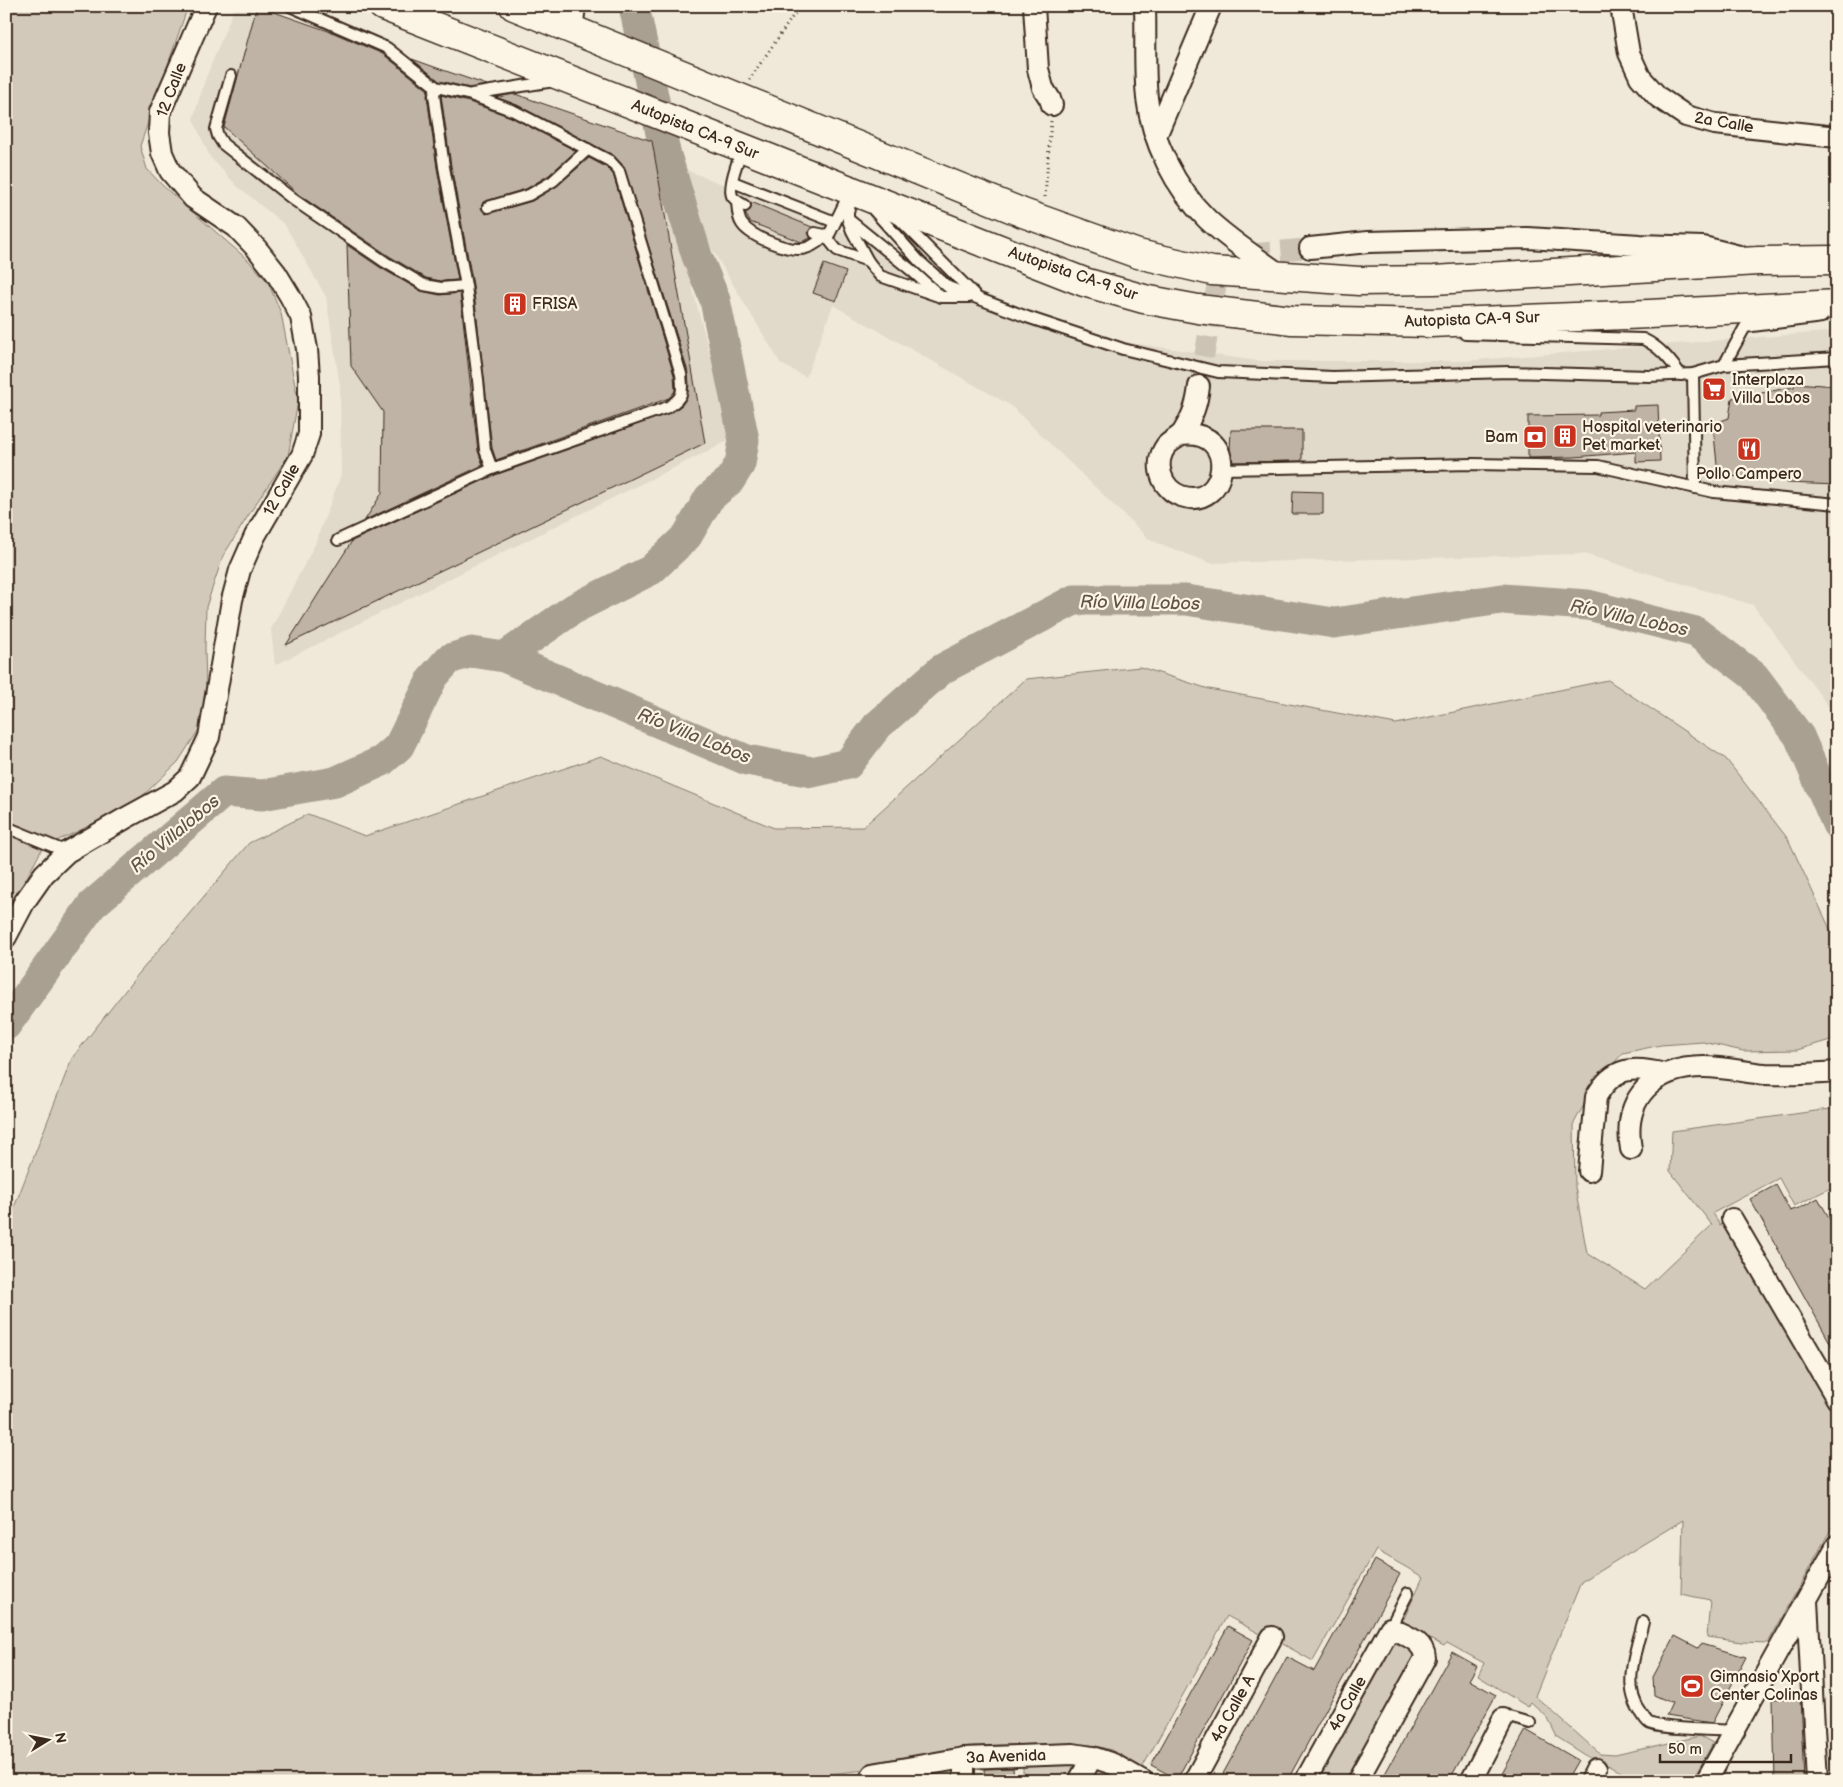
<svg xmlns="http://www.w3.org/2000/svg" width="1843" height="1787" font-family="'Balsamiq Sans',sans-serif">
	<rect width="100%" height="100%" fill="#f0e9d9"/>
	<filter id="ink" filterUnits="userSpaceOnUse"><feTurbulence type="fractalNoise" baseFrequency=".02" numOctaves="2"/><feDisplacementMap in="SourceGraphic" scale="10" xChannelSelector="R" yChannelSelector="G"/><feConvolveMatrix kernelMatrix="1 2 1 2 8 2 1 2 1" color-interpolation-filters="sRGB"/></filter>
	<g filter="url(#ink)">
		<!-- built -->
		<path fill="#e1d9c9" d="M235 6H242L658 159 812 219 1089 337 1258 361H1463L1837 331V718L1753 605 1584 554 1210 563 1150 540 1010 405 833 305 806 377 781 364 659 161 732 439 275 665 271 629 315 544 341 475 340 386 326 297 285 225 237 186 210 157 193 119 205 80Z"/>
		<!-- green -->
		<g fill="#d2c9ba" stroke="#867a6c">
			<path d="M6 6H188L140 146 147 169 163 186 248 260 268 282 281 313 298 401 288 456 255 505 223 556 206 607 205 649 206 690 200 728 178 762 130 808 43 847 6 917Z"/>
			<path d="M1140 667 1209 689 1396 724 1608 680 1726 759 1788 839 1837 944V1038L1797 1050 1743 1051 1703 1042 1661 1045 1623 1053 1596 1083 1574 1123 1575 1187 1587 1253 1645 1289 1712 1225 1670 1171 1672 1131 1837 1108V1185L1794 1206 1779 1178 1713 1213 1720 1225 1736 1217 1837 1395V1518L1768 1643 1742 1642 1707 1637 1710 1600 1681 1594 1683 1520 1581 1582 1535 1696 1600 1754 1615 1755 1700 1736 1713 1743 1692 1781H1637L1608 1765 1606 1768 1557 1737 1547 1717 1531 1702 1528 1707 1478 1676 1484 1663 1447 1643 1444 1646 1401 1625 1423 1577 1376 1550 1313 1661 1281 1643 1284 1636 1269 1627 1264 1636 1227 1616 1142 1768 1111 1750 1091 1745 1037 1744 970 1746 903 1758 865 1770 821 1775V1781H6V1223L10 1218 72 1058 135 978 249 843 308 814 365 836 601 756 774 828 863 827 1026 679Z"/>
			<path d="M1390 1628 1425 1658 1357 1781H1305Z"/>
			<path d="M1076 1763 1078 1766 1071 1781H1023V1766Z"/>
		</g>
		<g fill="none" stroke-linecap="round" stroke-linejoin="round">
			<!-- river -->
			<g stroke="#aaa091" stroke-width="31">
				<path d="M504 657 575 608 651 570 687 536 709 498 730 480 740 464 744 440 715 300 697 256 665 152 634 6"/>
				<path d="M6 1025 92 905 224 792 262 795 335 782 382 761 399 746 433 677 449 659 472 652 504 657 747 760 812 772 848 764 877 726 942 669 1074 600H1186L1334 623 1502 599 1588 605 1696 632 1754 676 1799 736 1837 824"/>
			</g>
		</g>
		<!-- building -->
		<g fill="#beb3a4" stroke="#3b2a1e">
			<path d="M257 6 334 33 383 54 428 90 427 96 437 168 458 280 441 281 426 278 389 256 299 195 224 127Z"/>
			<path d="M412 59 440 69 487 85 470 88 439 81Z"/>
			<path d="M515 94 652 141 705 443 286 645 352 541 495 475 670 413 682 405 687 396 689 385 688 372 624 167 613 155 517 105 496 97Z"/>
			<path d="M441 95 469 102 511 117 576 151 549 175 526 189 483 202 481 208 486 214 532 201 557 186 589 158 606 167 613 174 674 375 675 391 669 398 496 460 492 448 473 285 451 166Z"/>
			<path d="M751 202 812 227 808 232 811 238 801 242 750 222 745 213 751 209Z"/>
			<path d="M347 245 381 268 421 291 440 295 460 293 478 451 483 465 365 520 382 493 383 412 351 366Z"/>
			<path d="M824 264 846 272 836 301 813 293Z"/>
			<path d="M1795 383 1837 386V485L1787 483V481L1718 475 1713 424 1729 418 1732 398 1794 387Z"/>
			<path d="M1658 405 1660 461 1636 462V452L1574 457 1528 458V416L1598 415V412L1634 410V406Z"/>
			<path d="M1231 430H1302V461L1232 462 1230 450Z"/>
			<path d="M1293 491 1323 492V514H1292Z"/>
			<path d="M1776 1185 1790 1211 1802 1207 1818 1198 1837 1232V1355L1750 1199Z"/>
			<path d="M1375 1560 1400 1574 1287 1781H1219L1287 1657 1314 1671Z"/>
			<path d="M1228 1626 1253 1640 1177 1779 1151 1765Z"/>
			<path d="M1675 1636 1698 1648 1701 1644 1746 1657 1712 1723 1666 1716 1672 1703 1654 1695 1653 1677Z"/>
			<path d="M1452 1652 1477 1666 1469 1680 1496 1695 1449 1781H1381Z"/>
			<path d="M1800 1698 1804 1781H1775L1773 1699Z"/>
			<path d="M1526 1730 1578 1760 1566 1781H1498Z"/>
			<path d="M1013 1768 1014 1781H985L984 1769Z"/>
		</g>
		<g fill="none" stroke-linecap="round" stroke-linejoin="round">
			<!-- street-tunnel -->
			<path stroke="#ccc3b4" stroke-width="20" stroke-dasharray="20 10" stroke-linecap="butt" d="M1199 386 1217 283 1230 267 1257 253 1310 248"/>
			<!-- lane casing -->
			<g stroke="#3b2a1e" stroke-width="14">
				<g id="lane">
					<path d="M290 6 387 48 436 87 471 95 514 111 610 161 619 171 681 374C683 392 684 397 668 407L492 469 485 450 478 380 466 286 444 167 434 95 436 87"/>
					<path d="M231 76 216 129 218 136 223 144 294 200 385 262 424 285 441 288 466 286"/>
					<path d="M472 94 554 81"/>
					<path d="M742 150C738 160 728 186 732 196 735 201 741 203 745 206"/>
					<path d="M733 182 835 222"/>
					<path d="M853 193 848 212V220L852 231 868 261 880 276 941 297H969"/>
					<path d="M737 201C738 209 737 217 742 224 751 237 790 253 806 248 814 246 819 241 825 235L837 250 868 261"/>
					<path d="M870 206 919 261 948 287 1027 317 1123 349 1218 372 1333 377 1509 372 1649 376 1693 374 1724 365 1745 327 1822 317"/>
					<path d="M488 207 529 195 553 181 588 149"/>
					<path d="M898 218 975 295"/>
					<path d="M849 220 911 270 938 294"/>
					<path d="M815 233 825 235 830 233 847 198"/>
					<path d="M1465 334 1643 339C1660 347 1670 360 1681 375"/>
					<path d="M1724 365 1837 358"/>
					<path d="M1693 374 1695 488"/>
					<path d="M1222 469 1473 464 1598 466 1714 492 1837 504"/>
					<path d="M338 540 492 469"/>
					<path d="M6 827 67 852"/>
					<path d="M1643 1622C1636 1652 1621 1687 1642 1714 1644 1717 1646 1721 1649 1723 1660 1729 1718 1730 1734 1731"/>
					<path d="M1390 1628 1408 1593"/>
					<path d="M1503 1719 1509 1717 1530 1723"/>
				</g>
			</g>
			<!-- street casing -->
			<g stroke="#3b2a1e" stroke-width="24">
				<g id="street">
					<path d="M1034 6 1038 69 1043 88 1050 99 1052 105"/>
					<path d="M1145 6C1146 36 1144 68 1147 98 1152 141 1175 188 1207 219 1229 240 1257 258 1282 276"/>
					<path d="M1621 6 1629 53 1640 77 1658 97 1686 116 1715 124 1837 137"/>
					<path d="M572 30 575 6"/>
					<path d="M1156 136 1211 6"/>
					<path d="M1310 248 1368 242 1528 238 1640 245 1703 247 1739 256"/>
					<path d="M1181 435C1241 427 1228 512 1181 496 1161 489 1153 463 1166 446 1171 440 1179 438 1183 432 1193 415 1197 405 1199 386"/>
					<path d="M6 937 25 901 44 874 67 852 124 819 175 791 190 777 209 737 232 600 240 570 255 536 302 455 309 434V376L307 349 301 317 290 296 276 273 257 249 236 227 193 198 170 171 162 153 159 133 160 112 206 6"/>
					<path d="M1631 1149C1622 1098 1654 1067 1704 1067 1724 1067 1744 1072 1765 1074 1789 1075 1812 1074 1837 1072"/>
					<path d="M1589 1171 1596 1097C1613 1066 1634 1066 1665 1074"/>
					<path d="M1732 1219 1837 1399"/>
					<path d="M1807 1601 1817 1781"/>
					<path d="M964 1758V1781"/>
					<path d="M869 1781 873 1774 878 1773 964 1758 1073 1754 1092 1757 1113 1764 1143 1781"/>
					<path d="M1079 1781 1092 1757"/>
					<path d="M1194 1781 1272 1637"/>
					<path d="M1305 1781 1390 1628C1404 1635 1424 1640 1425 1658L1357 1781"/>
					<path d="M1471 1781 1503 1719"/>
					<path d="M1590 1781 1596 1769"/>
					<path d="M1706 1781 1837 1545"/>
				</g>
			</g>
			<!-- highway casing -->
			<g stroke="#3b2a1e" stroke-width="31">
				<g id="highway">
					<path d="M383 6 997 248 1084 282 1144 299 1198 309 1292 320 1430 323 1649 314 1837 304"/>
					<path d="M514 6 1023 213 1138 254 1212 271 1359 281 1434 280 1758 261 1837 260"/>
				</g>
			</g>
			<!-- path -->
			<g stroke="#3b2a1e" stroke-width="3" stroke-dasharray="1 4" stroke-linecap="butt">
				<path d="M749 80 800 6"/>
				<path d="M1045 197 1051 121"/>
			</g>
			<!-- lane -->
			<use href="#lane" stroke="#fcf5e5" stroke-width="10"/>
			<!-- street -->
			<use href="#street" stroke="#fcf5e5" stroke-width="20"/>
			<!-- highway -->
			<use href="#highway" stroke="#fcf5e5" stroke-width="28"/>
		</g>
	</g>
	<!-- icons -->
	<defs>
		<g id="building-square" transform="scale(1.25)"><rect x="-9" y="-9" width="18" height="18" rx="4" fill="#c8321e" stroke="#fcf5e5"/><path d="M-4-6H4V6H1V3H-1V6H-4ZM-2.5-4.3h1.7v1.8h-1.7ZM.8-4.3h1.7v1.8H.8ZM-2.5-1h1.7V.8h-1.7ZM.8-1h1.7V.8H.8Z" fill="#fff"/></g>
		<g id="supermarket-square" transform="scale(1.25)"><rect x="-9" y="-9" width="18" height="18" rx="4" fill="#c8321e" stroke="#fcf5e5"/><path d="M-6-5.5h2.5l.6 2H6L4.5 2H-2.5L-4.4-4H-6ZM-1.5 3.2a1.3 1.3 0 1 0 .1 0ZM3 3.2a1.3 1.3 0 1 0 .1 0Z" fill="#fff"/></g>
		<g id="bank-square" transform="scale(1.25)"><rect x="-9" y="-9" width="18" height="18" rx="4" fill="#c8321e" stroke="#fcf5e5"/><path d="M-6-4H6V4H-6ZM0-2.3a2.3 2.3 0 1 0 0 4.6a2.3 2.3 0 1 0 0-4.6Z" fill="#fff"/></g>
		<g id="restaurant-square" transform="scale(1.25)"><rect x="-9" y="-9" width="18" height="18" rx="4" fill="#c8321e" stroke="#fcf5e5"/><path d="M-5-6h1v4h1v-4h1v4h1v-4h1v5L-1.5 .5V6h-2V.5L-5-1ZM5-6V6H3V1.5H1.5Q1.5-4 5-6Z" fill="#fff"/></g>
		<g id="stadium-square" transform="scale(1.25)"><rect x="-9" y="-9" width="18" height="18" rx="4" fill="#c8321e" stroke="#fcf5e5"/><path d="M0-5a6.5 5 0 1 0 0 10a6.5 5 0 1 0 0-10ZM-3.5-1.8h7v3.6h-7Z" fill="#fff"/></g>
	</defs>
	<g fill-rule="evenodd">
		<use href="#building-square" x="515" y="304"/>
		<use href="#supermarket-square" x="1714" y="389"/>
		<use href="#building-square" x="1565" y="436"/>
		<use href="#bank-square" x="1535" y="437"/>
		<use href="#restaurant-square" x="1749" y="449"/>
		<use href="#stadium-square" x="1692" y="1686"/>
	</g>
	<g text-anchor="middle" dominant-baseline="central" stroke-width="4.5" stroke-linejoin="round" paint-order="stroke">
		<!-- street labels -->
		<g font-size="16" fill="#3b2a1e" stroke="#fcf5e5">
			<text transform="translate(172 90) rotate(-69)">12 Calle</text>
			<text transform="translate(1724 123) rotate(10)">2a Calle</text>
			<text transform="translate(695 130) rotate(22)">Autopista CA-9 Sur</text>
			<text transform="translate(1073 274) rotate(19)">Autopista CA-9 Sur</text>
			<text transform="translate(1472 320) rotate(-2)">Autopista CA-9 Sur</text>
			<text transform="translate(282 490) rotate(-60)">12 Calle</text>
			<text transform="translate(1348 1704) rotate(-61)">4a Calle</text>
			<text transform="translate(1233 1709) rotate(-61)">4a Calle A</text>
			<text transform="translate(1006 1757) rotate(-2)">3a Avenida</text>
		</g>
		<!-- poi labels -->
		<g font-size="16" fill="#3b2a1e" stroke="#fcf5e5" text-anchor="start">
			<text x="532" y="304">FRISA</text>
			<text x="1732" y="380">Interplaza<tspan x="1732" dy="18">Villa Lobos</tspan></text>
			<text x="1582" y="427">Hospital veterinario<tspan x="1582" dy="18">Pet market</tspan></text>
			<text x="1518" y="437" text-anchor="end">Bam</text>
			<text x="1749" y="474" text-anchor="middle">Pollo Campero</text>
			<text x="1710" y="1677">Gimnasio Xport<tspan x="1710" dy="18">Center Colinas</tspan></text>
		</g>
		<!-- water labels -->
		<g font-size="18" font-style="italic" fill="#625346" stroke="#fcf5e5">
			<text transform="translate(1140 603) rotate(1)">Río Villa Lobos</text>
			<text transform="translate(1629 618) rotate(12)">Río Villa Lobos</text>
			<text transform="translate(694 736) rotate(22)">Río Villa Lobos</text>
			<text transform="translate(175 834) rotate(-40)">Río Villalobos</text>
		</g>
	</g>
	<!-- margin -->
	<rect width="1843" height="1787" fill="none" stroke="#fcf5e5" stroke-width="25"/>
	<rect x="12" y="12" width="1818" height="1762" fill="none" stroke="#3b2a1e" stroke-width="2" filter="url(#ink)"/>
	<!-- north arrow -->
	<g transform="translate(48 1740) rotate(80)" stroke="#fcf5e5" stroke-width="4" paint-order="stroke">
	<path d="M0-4L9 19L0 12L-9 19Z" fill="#3b2a1e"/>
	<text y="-8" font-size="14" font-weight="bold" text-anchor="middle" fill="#3b2a1e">N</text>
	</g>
	<!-- scale -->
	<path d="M1660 1754v8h131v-8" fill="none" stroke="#3b2a1e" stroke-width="2.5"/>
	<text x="1668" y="1754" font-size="15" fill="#3b2a1e" stroke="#fcf5e5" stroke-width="4" paint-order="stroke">50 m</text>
</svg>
